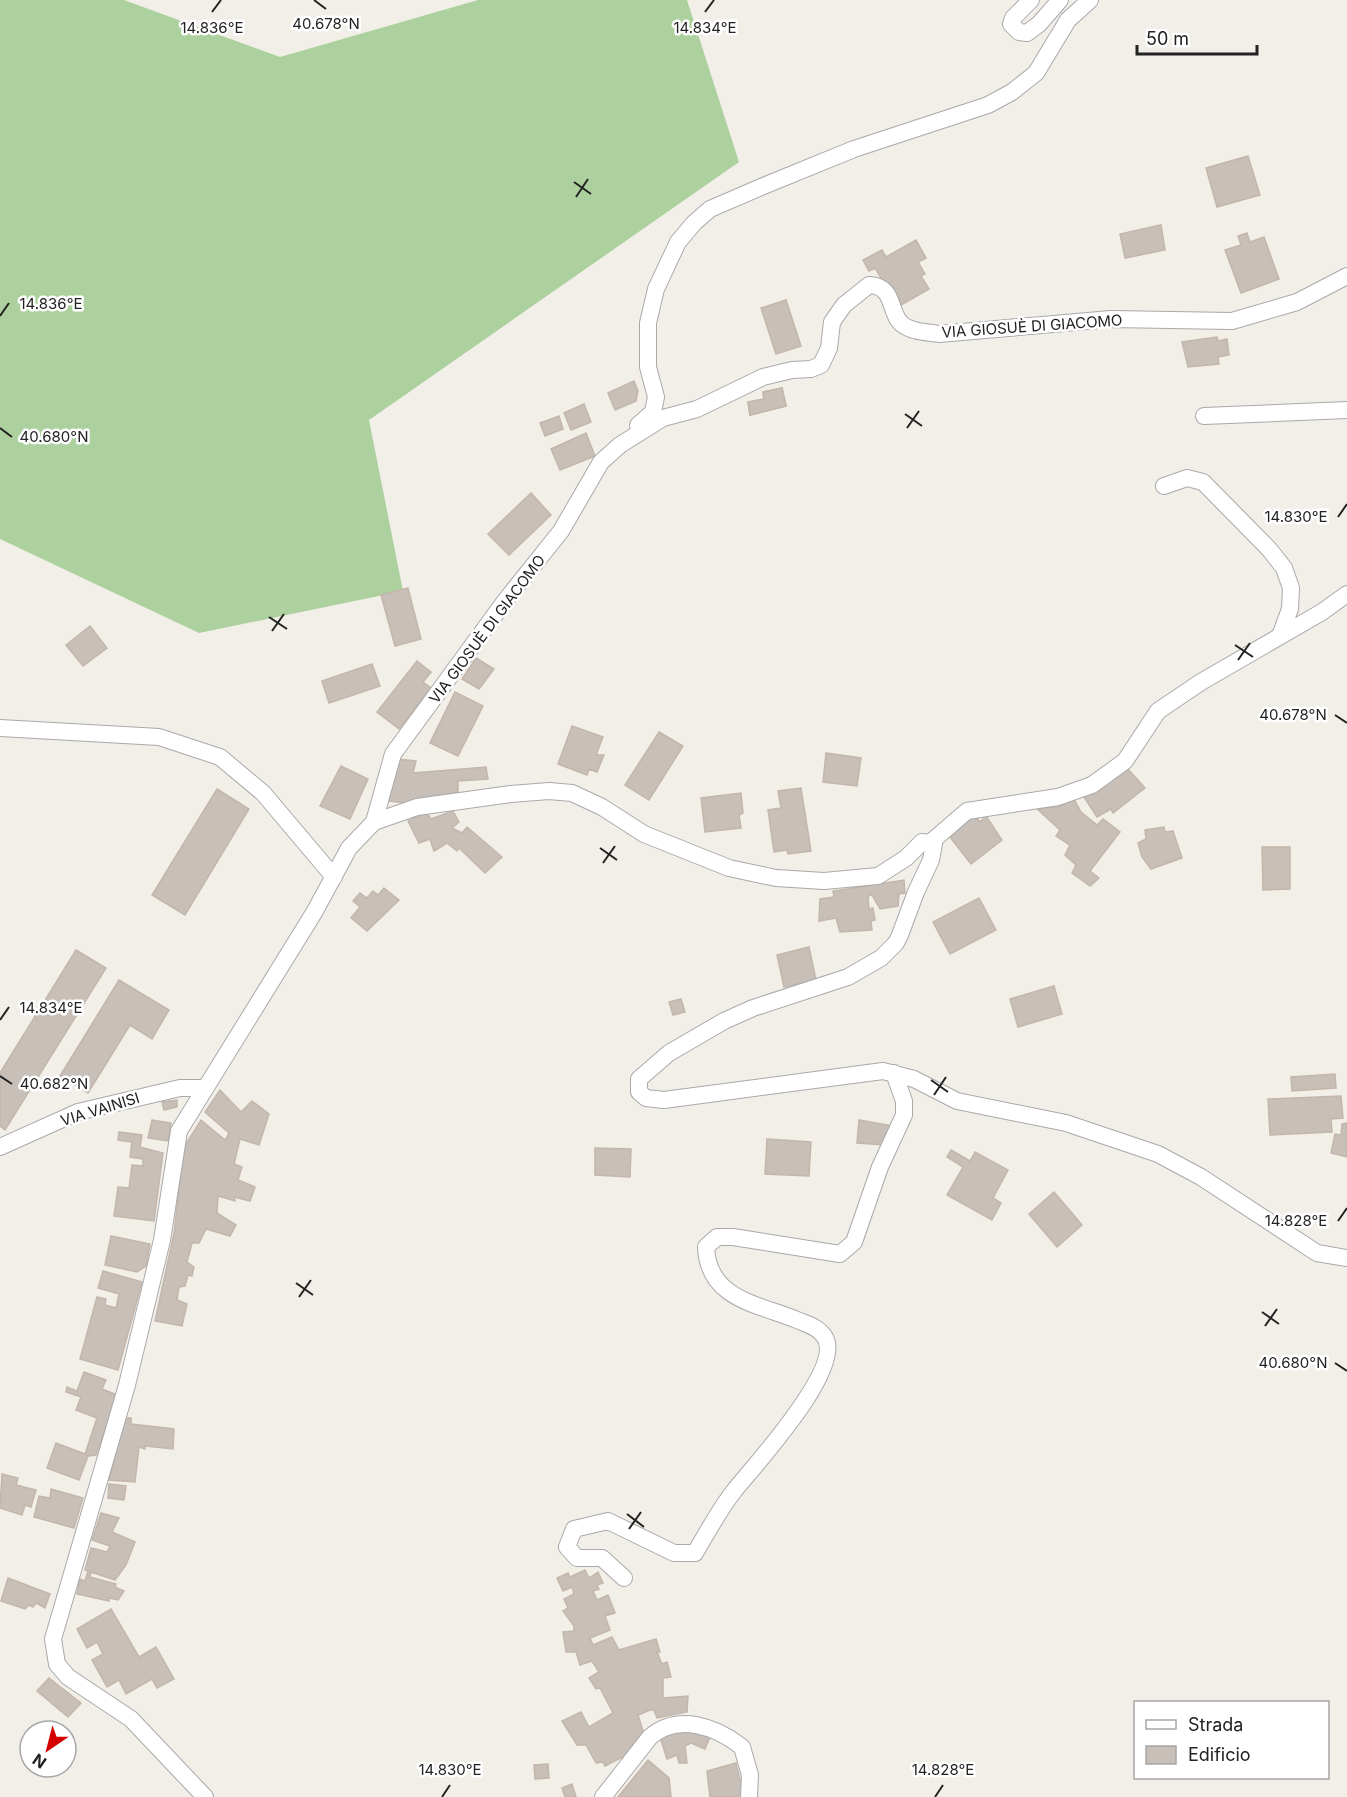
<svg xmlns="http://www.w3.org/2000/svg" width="1347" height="1797" font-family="Inter,sans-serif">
	<rect width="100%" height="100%" fill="#f2efe9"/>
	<!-- forest -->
	<path fill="#add19e" d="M0 0H124L280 57 478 0H687L739 162 369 420 403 591 199 633 0 539Z"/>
	<!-- building -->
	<g fill="#c7bfb8" stroke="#c4b6ab" stroke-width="1.5">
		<path d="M1248 156 1260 195 1217 207 1206 168Z"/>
		<path d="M1161 225 1165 250 1125 258 1120 234Z"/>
		<path d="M1247 233 1250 242 1264 237 1279 279 1241 293 1225 250 1241 245 1238 236Z"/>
		<path d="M916 240 926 258 918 262 925 274 921 276 929 289 901 305 893 292 890 294 875 268 869 271 863 260 882 250 886 257Z"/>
		<path d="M786 300 801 346 776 354 761 308Z"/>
		<path d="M1217 337 1218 341 1227 339 1229 355 1218 357 1219 364 1188 367 1182 342Z"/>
		<path d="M634 381 638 391 636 401 615 410 608 393Z"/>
		<path d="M782 388 786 406 750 415 748 402 764 399 763 392Z"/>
		<path d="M782 388 786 406 750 415 748 402 764 399 763 392Z"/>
		<path d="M584 404 591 422 571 430 564 413Z"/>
		<path d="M559 416 563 429 545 436 540 423Z"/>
		<path d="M586 433 595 456 560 470 551 449Z"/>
		<path d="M531 493 551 515 509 555 488 534Z"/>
		<path d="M408 588 421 639 395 646 381 595Z"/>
		<path d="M90 626 107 648 83 666 66 645Z"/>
		<path d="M476 658 494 669 479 689 462 679Z"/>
		<path d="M417 661 431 672 423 682 431 688 399 729 377 712Z"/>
		<path d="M372 664 380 686 329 703 322 681Z"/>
		<path d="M455 692 483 706 458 756 430 743Z"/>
		<path d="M572 726 603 737 596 755H604L597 772 589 769 587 775 558 764Z"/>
		<path d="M659 732 683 746 649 800 625 785Z"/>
		<path d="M826 753 861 758 857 786 823 782Z"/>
		<path d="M397 759 416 761 413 773 486 767 488 779 458 781V793L434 795 432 800 406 803 388 801Z"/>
		<path d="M341 766 368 779 350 819 320 806Z"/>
		<path d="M1127 768 1145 788 1113 813 1111 809 1097 817 1084 797Z"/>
		<path d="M801 788 811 851 788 854 787 850 774 852 768 810 781 808 778 791Z"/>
		<path d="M217 789 249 809 185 915 152 895Z"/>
		<path d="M741 793 743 813 739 815 741 828 705 832 701 798Z"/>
		<path d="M1074 799 1081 812 1097 825 1103 819 1120 832 1090 871 1099 878 1090 886 1072 873 1076 865 1065 855 1070 845 1056 836 1060 830 1036 808 1058 807Z"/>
		<path d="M453 811 459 822 452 828 462 833 467 827 502 857 485 873 459 848 457 851 447 843 434 851 430 839 419 843 408 821 426 812 431 819Z"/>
		<path d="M975 815 980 822 986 816 1002 840 971 864 950 837Z"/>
		<path d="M1164 827 1165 832 1173 831 1182 858 1151 869 1142 857 1138 843 1146 839 1145 830Z"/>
		<path d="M1262 847H1290V889L1263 890Z"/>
		<path d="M904 880 905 893 899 894 898 906 880 909 872 895 868 896 869 909 873 908 875 920 871 921 872 930 840 932 836 918 819 921 820 899 834 897 833 891Z"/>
		<path d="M384 888 399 900 367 931 351 918 360 907 353 901 360 893 367 898 373 891 378 895Z"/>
		<path d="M979 898 996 930 950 954 933 922Z"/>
		<path d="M809 947 816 980 784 987 777 955Z"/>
		<path d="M76 950 106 968 5 1130 0 1126V1073Z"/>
		<path d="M119 980 169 1010 152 1039 130 1025 88 1093 60 1076Z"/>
		<path d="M1054 986 1062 1014 1018 1027 1010 999Z"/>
		<path d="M681 999 685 1012 673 1015 669 1002Z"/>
		<path d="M1335 1074 1336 1088 1292 1091 1291 1077Z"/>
		<path d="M220 1090 241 1112 252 1101 269 1114 259 1145 240 1139 234 1164 242 1167 238 1180 255 1187 250 1201 234 1197 235 1201 218 1196 217 1213 236 1225 230 1236 206 1229 199 1243H192L187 1262 194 1267 192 1276 188 1275 185 1286 179 1287 177 1300 187 1304 182 1326 155 1321 174 1233 184 1147 201 1120 225 1140 229 1133 205 1112Z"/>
		<path d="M1341 1096 1343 1118 1331 1119 1332 1132 1270 1135 1268 1099Z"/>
		<path d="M177 1100V1107L164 1110 162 1102Z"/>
		<path d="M152 1120 171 1123 168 1141 148 1138Z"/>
		<path d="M859 1120 893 1126 885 1145 857 1143Z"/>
		<path d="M1347 1123V1157L1331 1153 1335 1134 1341 1135 1342 1124Z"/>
		<path d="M119 1132 142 1135 140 1147 163 1153 154 1221 114 1216 118 1187 129 1188 132 1165 143 1166V1159L130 1157 132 1142 118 1140Z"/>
		<path d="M767 1139 811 1142 809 1176 765 1174Z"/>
		<path d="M595 1148 631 1149 630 1177 595 1175Z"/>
		<path d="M951 1150 970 1161 975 1152 1008 1170 993 1198 1001 1203 992 1220 947 1195 963 1167 947 1157Z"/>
		<path d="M1054 1192 1082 1225 1057 1247 1029 1214Z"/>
		<path d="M111 1236 150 1244 146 1266 137 1272 105 1265Z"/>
		<path d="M103 1271 142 1282 118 1370 80 1359 97 1297 106 1299 105 1305 116 1308 119 1294 98 1288Z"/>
		<path d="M84 1372 106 1380 102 1389 117 1395 96 1455 88 1456 79 1480 47 1468 56 1443 85 1454 97 1418 76 1410 81 1397 66 1392 67 1387 77 1391Z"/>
		<path d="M124 1418H131V1424L174 1429 173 1449 145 1446V1449L139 1447 135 1482 109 1480Z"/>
		<path d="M2 1474 18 1478 16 1485 36 1490 31 1507 25 1505 22 1515 0 1508Z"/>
		<path d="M109 1484 126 1486 124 1500 108 1498Z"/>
		<path d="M51 1489 83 1498 74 1528 34 1517 39 1496 50 1498Z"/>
		<path d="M101 1513 119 1518 112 1532 135 1542 126 1565 115 1580 91 1572 90 1577 116 1584 115 1587 124 1591 118 1600 109 1598V1601L77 1594 80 1579 85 1581 88 1571 85 1570 91 1548 107 1552 110 1546 92 1540Z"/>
		<path d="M585 1570 589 1578 598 1572 603 1583 597 1585 599 1589 593 1591 597 1600 608 1595 615 1613 605 1616 610 1630 590 1638 593 1645 612 1637 619 1650 656 1639 660 1652H657L662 1664 667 1662 671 1677 663 1678V1698L688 1696 687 1712 657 1718 654 1710H650L638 1715 645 1737 632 1743 635 1751 605 1766 603 1762 596 1763 586 1745H577L562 1721 581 1712 589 1727 613 1713 600 1688 596 1689 589 1678 599 1672 592 1661 580 1665 576 1652H566L563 1632 574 1631V1626L563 1611 568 1608 564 1599 574 1594 572 1587 563 1591 557 1578 568 1573 570 1577Z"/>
		<path d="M8 1578 50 1594 45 1608 36 1603 33 1607 29 1605 25 1609 1 1601Z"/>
		<path d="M111 1609 139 1657 156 1647 174 1679 157 1688 152 1679 126 1694 119 1680 107 1687 92 1660 103 1654 97 1642 87 1648 77 1629Z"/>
		<path d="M49 1678 81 1703 68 1717 37 1691Z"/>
		<path d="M685 1729 710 1737 705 1749 691 1743 685 1746 687 1763H679L677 1755 667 1759 660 1737Z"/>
		<path d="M648 1760 669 1778 671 1797H618Z"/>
		<path d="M736 1763 742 1788 741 1797H710L707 1771Z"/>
		<path d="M548 1764 549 1778 535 1779 534 1765Z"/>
		<path d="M572 1784 576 1797H565L562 1788Z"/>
	</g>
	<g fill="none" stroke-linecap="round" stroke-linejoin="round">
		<!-- minor casing -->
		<g stroke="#a9a9a9" stroke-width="18">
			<g id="minor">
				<path d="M1031 0 1013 18 1011 24 1019 32 1027 33 1039 24 1060 0"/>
				<path d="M1204 416 1347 410"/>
				<path d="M638 425 653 412 656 397 648 367V323L656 289 678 242 694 223 710 209 761 187 854 149 988 105 1012 92 1036 73 1068 20 1090 0"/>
				<path d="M1164 486 1187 478 1203 482 1269 549 1284 568 1291 588 1290 609 1280 636"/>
				<path d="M0 728 159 737 220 757 263 793 334 877"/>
				<path d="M374 822 393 754 505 601 561 531 601 462 620 445 663 418 697 409 763 377 792 370 811 369 821 365 829 348 832 322 844 305 869 285C896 286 888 314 903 325 912 332 928 332 939 334L1111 319 1232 321 1297 302 1347 276"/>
				<path d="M931 842 967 811 1058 797 1092 785 1125 761 1158 711 1201 682 1322 612 1347 594"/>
				<path d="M0 1147 78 1112 180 1088H204"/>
				<path d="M624 1578 602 1558H577L567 1547 574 1529 608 1521 674 1553H695C707 1533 719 1510 734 1491 753 1467 847 1366 824 1336 818 1327 807 1324 797 1320 759 1304 708 1300 706 1247L717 1237H733L840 1254 854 1242 880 1167 904 1115V1101L894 1073"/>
				<path d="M205 1797 131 1719 68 1677 57 1664 53 1639 127 1385 162 1240 179 1131 315 911 349 848 374 822 417 807 511 794 549 791 572 793 602 807 644 834 729 868 776 878 824 881 878 876 906 858 922 842 934 844 931 860 916 892 900 935 896 943 881 958 848 977 753 1008 724 1021 669 1053 639 1079V1092L646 1098 664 1100 883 1071 914 1079 957 1101 1066 1123 1158 1154 1201 1177 1317 1253 1347 1258"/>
				<path d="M603 1797 650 1737C678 1713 715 1726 742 1747L750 1775 749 1797"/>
			</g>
		</g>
		<!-- minor -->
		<use href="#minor" stroke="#fff" stroke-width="16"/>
	</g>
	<!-- ticks -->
	<path fill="none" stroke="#222" stroke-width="2" d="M314 0 326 9M212 12 221 0M705 12 714 0M574 182 591 194M576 197 588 179M0 316 9 303M905 414 922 426M0 428 12 437M907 428 919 411M1338 517 1347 504M269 617 287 629M272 631 284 614M1235 645 1253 657M1238 660 1250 643M1335 715 1347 723M600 848 617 860M603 863 615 846M0 1020 9 1007M0 1076 12 1084M931 1080 948 1092M934 1095 946 1077M1338 1221 1347 1208M296 1283 313 1295M299 1297 311 1280M1262 1312 1279 1324M1265 1326 1277 1309M1335 1363 1347 1371M627 1514 644 1527M629 1529 641 1512M442 1797 450 1785M935 1797 943 1785"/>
	<g text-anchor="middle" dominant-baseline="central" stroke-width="5" stroke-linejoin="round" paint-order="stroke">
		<!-- street labels -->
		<g font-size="15" fill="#222" stroke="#fff">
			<text transform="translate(1032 326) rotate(-4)">VIA GIOSUÈ DI GIACOMO</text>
			<text transform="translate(487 629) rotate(-53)">VIA GIOSUÈ DI GIACOMO</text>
			<text transform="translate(100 1109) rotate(-17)">VIA VAINISI</text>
		</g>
	</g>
	<g font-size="15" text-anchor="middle" fill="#222" stroke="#fff" stroke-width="5" stroke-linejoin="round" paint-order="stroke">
		<text x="326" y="29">40.678°N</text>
		<text x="212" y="33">14.836°E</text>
		<text x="705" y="33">14.834°E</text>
		<text x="51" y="309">14.836°E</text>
		<text x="54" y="442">40.680°N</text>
		<text x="1296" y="522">14.830°E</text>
		<text x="1293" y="720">40.678°N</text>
		<text x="51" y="1013">14.834°E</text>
		<text x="54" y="1089">40.682°N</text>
		<text x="1296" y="1226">14.828°E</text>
		<text x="1293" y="1368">40.680°N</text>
		<text x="450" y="1775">14.830°E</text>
		<text x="943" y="1775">14.828°E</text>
	</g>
	<!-- legend -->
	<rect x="1134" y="1701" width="195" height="78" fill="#ffffff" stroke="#a7a7a7" stroke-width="1.5"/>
	<rect x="1146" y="1720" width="30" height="9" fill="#ffffff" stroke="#a7a7a7" stroke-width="1.5"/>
	<text x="1188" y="1731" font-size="18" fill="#222222">Strada</text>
	<rect x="1146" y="1746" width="30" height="18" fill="#c7bfb8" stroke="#a7a7a7" stroke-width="1.5"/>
	<text x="1188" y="1761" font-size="18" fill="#222222">Edificio</text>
	<!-- north arrow -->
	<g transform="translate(48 1749) rotate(215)"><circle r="28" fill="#ffffff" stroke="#a7a7a7" stroke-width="1.5"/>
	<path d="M0-4.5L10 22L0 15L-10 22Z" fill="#d40000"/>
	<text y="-9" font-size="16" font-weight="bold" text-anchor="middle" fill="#222222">N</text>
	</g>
	<!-- scale -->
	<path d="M1137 45v9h120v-9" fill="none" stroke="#222222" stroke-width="3"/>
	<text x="1146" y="45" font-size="18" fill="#222222" stroke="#ffffff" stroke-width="4.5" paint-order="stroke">50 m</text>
</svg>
